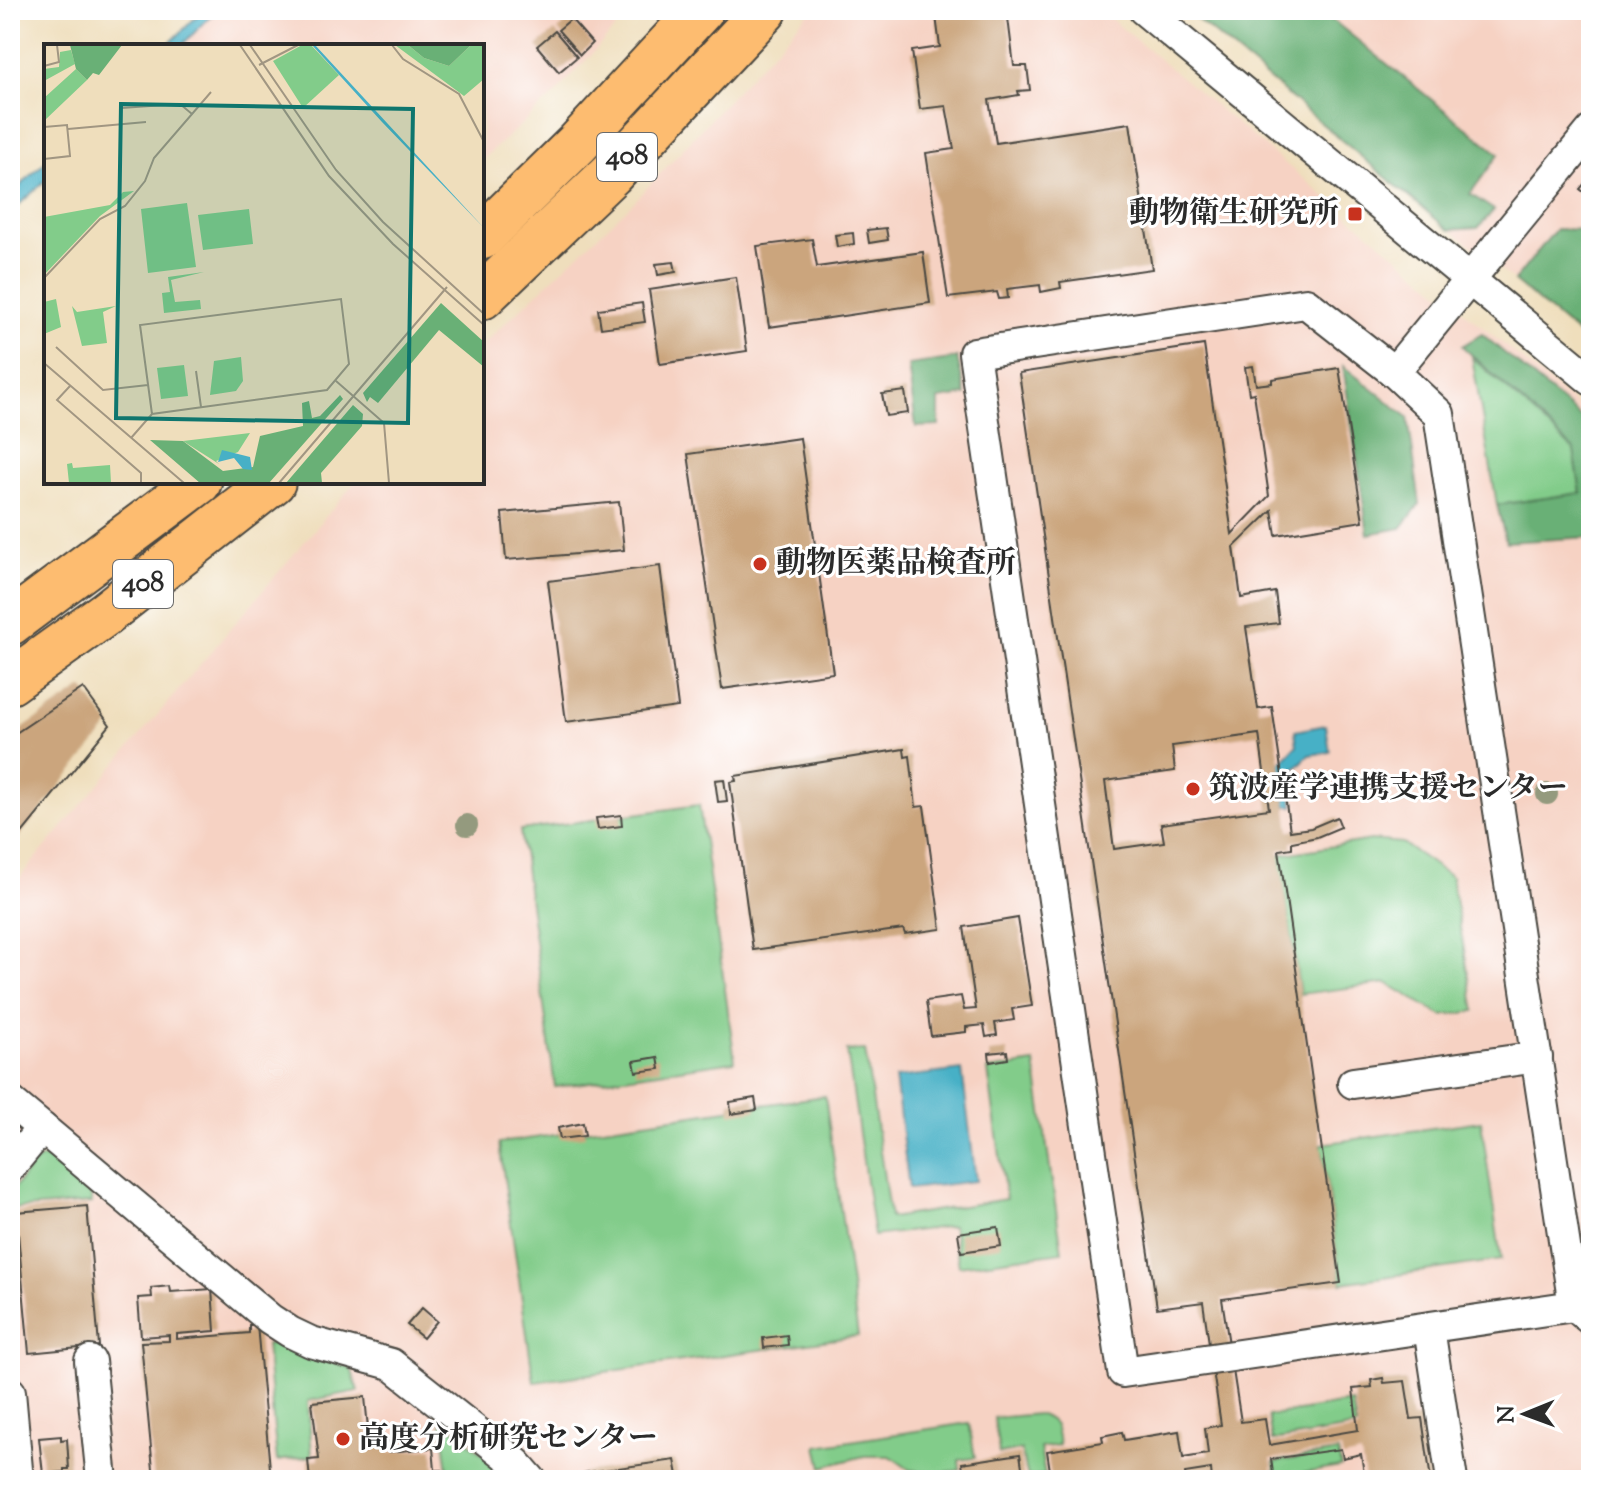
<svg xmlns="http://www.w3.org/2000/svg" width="1601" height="1490" font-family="'Sorts Mill Goudy','Noto Serif JP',serif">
	<rect width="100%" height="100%" fill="#fff"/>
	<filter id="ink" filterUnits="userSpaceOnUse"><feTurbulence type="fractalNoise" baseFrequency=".0125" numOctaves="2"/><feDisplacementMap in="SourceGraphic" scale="16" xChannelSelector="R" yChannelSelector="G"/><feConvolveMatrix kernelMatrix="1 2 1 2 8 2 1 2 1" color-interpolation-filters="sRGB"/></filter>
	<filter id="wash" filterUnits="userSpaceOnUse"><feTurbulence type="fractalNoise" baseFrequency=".006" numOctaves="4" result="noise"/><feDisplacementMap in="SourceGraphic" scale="32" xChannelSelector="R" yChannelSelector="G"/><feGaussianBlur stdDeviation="1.8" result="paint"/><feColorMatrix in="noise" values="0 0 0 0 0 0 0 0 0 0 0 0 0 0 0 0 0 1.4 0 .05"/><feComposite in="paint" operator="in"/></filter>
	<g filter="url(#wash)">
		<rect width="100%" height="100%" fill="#efdebc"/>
		<!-- built -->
		<g fill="#f6d2c3">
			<path d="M217 10H632L556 93 482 160V46H181Z"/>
			<path d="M811 10H1100L1591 417V1480H10V889L355 482H482V345L634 202Z"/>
			<path d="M1186 10H1591V345L1466 241 1449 230Z"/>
		</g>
		<!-- green -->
		<g fill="#82cc8a" stroke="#567c5a" stroke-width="2">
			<path d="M1472 357 1574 450 1581 493 1497 505Z"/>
			<path d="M699 805 735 1061 555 1087 520 830Z"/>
			<path d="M1371 840 1402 843 1451 877 1475 1011 1442 1016 1387 983 1300 994 1279 855Z"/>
			<path d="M865 1050 890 1218 1006 1199 988 1070 1035 1063 1062 1252 959 1266 953 1226 874 1236 847 1051Z"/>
			<path d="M825 1096 858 1336 534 1382 499 1143Z"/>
			<path d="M1481 1121 1501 1260 1341 1283 1321 1144Z"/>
			<path d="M42 1158H48L90 1192 92 1203 11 1209 10 1193 34 1163Z"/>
			<path d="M276 1343 351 1368 358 1391 308 1401 312 1456 277 1461 266 1344Z"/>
			<path d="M1352 1402 1356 1427 1272 1441 1268 1416Z"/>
			<path d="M1038 1414C1056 1421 1057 1426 1059 1445L1040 1448 1045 1475 1028 1477 1021 1450 999 1454 994 1418Z"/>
			<path d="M441 1418 507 1475 510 1480H461L448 1470Z"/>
			<path d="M969 1423 975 1458 959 1460 960 1470 940 1473 910 1470 890 1456H864L822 1467 817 1446Z"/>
			<path d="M1338 1452 1341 1467 1304 1473V1480H1277L1274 1462Z"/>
		</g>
		<!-- forest -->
		<g fill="#69b076" stroke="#4a6e50" stroke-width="2">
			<path d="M1186 10H1320L1499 154 1470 194 1494 210 1478 228 1449 230Z"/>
			<path d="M1556 229 1591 230V345L1514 281Z"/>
			<path d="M1482 334 1591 426V537L1506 542 1497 505 1581 493 1574 450 1462 346Z"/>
			<path d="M957 358 966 395 939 399V426L916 427 908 365Z"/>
			<path d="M1343 366 1408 417 1420 504 1401 528 1368 534Z"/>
		</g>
		<!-- water -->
		<g fill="#47b0c6" stroke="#396e78" stroke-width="2">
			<path d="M203 10H217L181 46H167Z"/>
			<path d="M46 161V180L10 213V195Z"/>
			<path d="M1326 725 1330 752 1309 755 1285 778 1286 788 1292 794 1293 806H1286L1280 763 1297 745 1295 731Z"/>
			<path d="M962 1070 976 1181 909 1189 895 1078Z"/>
		</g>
		<g id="blocks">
			<!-- building -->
			<g fill="#cba57d" fill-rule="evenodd">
				<path d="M984 10H1007L1014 66H1027L1030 90 1018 91 1019 95 989 100 996 143 1130 123 1152 269 1060 282 1061 288 1041 292 1040 285 1007 289 1008 298 999 299 997 292 948 298 926 153 954 149 946 106 920 109 912 51 940 47 936 16Z"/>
				<path d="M571 19 592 43 580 55 558 30Z"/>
				<path d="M555 31 577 57 559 72 537 46Z"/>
				<path d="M1591 176V193L1589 196 1580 189Z"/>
				<path d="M886 228 888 240 869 243 867 230Z"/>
				<path d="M853 233 854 244 837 247 835 235Z"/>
				<path d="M812 239 817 267 923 252 930 303 769 327 757 246Z"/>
				<path d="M674 262 676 272 658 275 656 264Z"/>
				<path d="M736 277 747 351 660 364 649 290Z"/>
				<path d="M642 303 645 322 601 328 598 309Z"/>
				<path d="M1204 345 1232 534 1269 496 1254 393 1249 394 1245 367 1253 366 1256 385 1272 383V379L1339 368 1363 521 1276 535 1272 510 1234 547 1241 598 1275 592 1279 623 1246 627 1258 709 1272 707 1290 831 1311 828 1337 817 1341 827 1317 837 1292 842V848L1279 850 1341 1283 1222 1299 1241 1422 1265 1419 1269 1445 1358 1430 1353 1389 1372 1387 1371 1380 1383 1378 1384 1383 1405 1381 1411 1419 1422 1418 1431 1480H1365L1361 1454 1343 1458 1341 1449 1271 1459 1274 1480H1212L1211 1469 1185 1473 1186 1480H1045L1051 1477 1047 1451 1103 1442 1102 1436 1122 1432 1124 1440 1179 1431 1183 1458 1208 1454 1205 1428 1221 1425 1203 1302 1157 1308 1019 373ZM1259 734 1269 809 1161 824 1164 842 1114 849 1105 781 1175 771 1172 746Z"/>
				<path d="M905 391 908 413 886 416 882 394Z"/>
				<path d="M800 438 833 673 722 689 688 454Z"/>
				<path d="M619 502 624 550 506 560 502 513Z"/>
				<path d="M660 566 678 707 566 722 548 581Z"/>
				<path d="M83 688 110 725 10 848V737Z"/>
				<path d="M904 749 905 757 910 756 916 807 924 806 941 929 905 934 903 929 753 950 730 782 736 781 735 776Z"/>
				<path d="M724 779 727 801 718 802 715 780Z"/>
				<path d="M621 815 622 826 598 829 596 818Z"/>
				<path d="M1018 918 1032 1006 1012 1009 1014 1020 995 1023 997 1035 986 1037 984 1025 966 1027V1032L931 1036 926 1001 961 996 964 1010 976 1009 964 927Z"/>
				<path d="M1007 1051 1008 1059 990 1062 989 1053Z"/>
				<path d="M658 1057 660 1069 636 1072 634 1061Z"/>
				<path d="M755 1098 757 1110 731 1114 730 1102Z"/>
				<path d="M583 1123 585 1136 560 1139 558 1128Z"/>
				<path d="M87 1206 99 1346 29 1353 16 1212Z"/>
				<path d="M998 1227 1001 1246 961 1252 958 1233Z"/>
				<path d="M170 1286 171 1292 212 1289 215 1331 177 1334V1339L249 1333V1325H257L271 1480H154L141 1342 169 1341V1335L141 1337 138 1298 152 1297 151 1288Z"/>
				<path d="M422 1308 437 1321 423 1338 407 1325Z"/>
				<path d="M787 1335 788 1345 764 1348 763 1338Z"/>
				<path d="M365 1397 369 1439 388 1438 389 1452 433 1448 435 1470H442V1477L451 1476 454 1480H310L308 1460 319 1459 312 1402Z"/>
				<path d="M61 1436V1440L67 1439 69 1469H64V1472L43 1474 39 1438Z"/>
				<path d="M1020 1454 1024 1480H965L962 1463Z"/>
				<path d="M675 1460 679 1480H668L667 1475 651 1480H583L582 1473Z"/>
				<path d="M819 1474 820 1480H794V1479Z"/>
			</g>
		</g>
	</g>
	<g filter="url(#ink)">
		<use href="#blocks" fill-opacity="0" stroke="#484641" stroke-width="2"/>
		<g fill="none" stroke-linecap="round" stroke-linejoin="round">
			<!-- minor casing -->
			<g stroke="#484641" stroke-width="34">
				<g id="minor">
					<path d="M1144 10 1591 380"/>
					<path d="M1394 372 1591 131"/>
					<path d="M1353 1083 1537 1057"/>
					<path d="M10 1101 270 1319 290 1332 311 1342 391 1364 516 1463 531 1480"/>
					<path d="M10 1167 42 1128"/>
					<path d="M1574 1306 1123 1372 974 353 1306 303 1394 372 1439 414 1574 1306 1591 1320"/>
					<path d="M1429 1328 1452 1480"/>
					<path d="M90 1361 102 1480"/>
					<path d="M10 1392 18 1480"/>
				</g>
			</g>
			<!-- highway casing -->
			<g stroke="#484641" stroke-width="48">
				<g id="highway">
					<path d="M482 237 577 144 701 10"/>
					<path d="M482 297 611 174 765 10"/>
					<path d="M10 623 199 482"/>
					<path d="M10 682 105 614 273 482"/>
				</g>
			</g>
			<!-- minor -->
			<use href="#minor" stroke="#fff" stroke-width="30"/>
			<!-- highway -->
			<use href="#highway" stroke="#fdbc6f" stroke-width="44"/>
		</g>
		<!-- trees -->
		<g fill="#949a7e">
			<circle cx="1547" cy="794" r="11"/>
			<circle cx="467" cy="825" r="11"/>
		</g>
	</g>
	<!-- markers -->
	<g fill="#c8321e" stroke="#fff" stroke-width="3">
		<rect x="1347" y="206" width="16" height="16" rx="4"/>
		<circle cx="760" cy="564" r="8"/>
		<circle cx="1193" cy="789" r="8"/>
		<circle cx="343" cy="1439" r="8"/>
	</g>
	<g text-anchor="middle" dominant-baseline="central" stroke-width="6" stroke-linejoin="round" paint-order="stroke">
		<!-- shield labels -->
		<g fill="#fff" stroke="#6b6b6b" stroke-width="2">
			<rect x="597" y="133" width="60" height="48" rx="6"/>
			<rect x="113" y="560" width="60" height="48" rx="6"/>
		</g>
		<g font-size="28" font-weight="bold" fill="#2b2b2b">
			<text x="627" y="157">408</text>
			<text x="143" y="584">408</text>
		</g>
		<!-- poi labels -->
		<g font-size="30" font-weight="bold" fill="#2b2b2b" stroke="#fff" text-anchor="start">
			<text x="1339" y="214" text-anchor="end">動物衛生研究所</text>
			<text x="776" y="564">動物医薬品検査所</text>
			<text x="1209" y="789">筑波産学連携支援センター</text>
			<text x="359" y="1439">高度分析研究センター</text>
		</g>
	</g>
	<!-- overview -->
	<g transform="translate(44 44)">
		<rect width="440" height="440" fill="#efdebc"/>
		<path d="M258 1H267L295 31 259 64 229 17ZM351 1H364L380 14 405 22 427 1 440 2V35L420 52ZM27 6 31 20 0 37V25L15 23 16 8ZM32 25 43 36 0 77V54ZM90 147 56 172 0 231V173L66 161 79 148ZM143 159 152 223 104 229 97 165ZM205 165 209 200 159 206 154 171ZM160 228 127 236 131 258 156 256 157 265 120 269 118 249 126 248 124 233ZM12 255 17 283 0 290V258ZM28 262 33 268 72 262 59 268 63 299 38 302ZM197 313 199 337 192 347 166 351 170 317ZM140 321 144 352 117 355 113 324ZM206 389 194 408 172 417 175 420 139 397ZM28 419 29 424 66 421 67 439H25L23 420Z" fill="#82cc8a"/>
		<path d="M26 1H78L55 31 49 29 43 36 32 25ZM364 1H427L405 22 380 14ZM397 259 440 298V323L395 286 334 359 326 353 323 358 319 349ZM296 351 299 355 225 439H156L106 396 139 397 179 427 209 423 216 392 259 382 258 359 265 357 268 374 276 372ZM309 361 319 370 318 382 277 429 278 439H242Z" fill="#69b076"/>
		<path d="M268 1H271L440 184 338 78ZM178 406 206 413 208 426 199 425 190 414 174 418Z" fill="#47b0c6"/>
		<path fill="none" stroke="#a19682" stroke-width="2" d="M196 1 285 132 349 200 440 281M206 1 292 126 339 178 440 270M348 1 359 15 415 50 440 98M215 21 254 1M0 22 15 18 13 1M77 64 136 60 148 70M0 83 23 81 26 112 0 115M24 85 102 78M0 234 56 175 81 162 101 137 110 114 167 48M12 303 59 346 104 341M0 319 140 439M152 327 157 363M292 337 340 379 345 439M26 342 13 356 97 429V439M87 394 108 370 283 346 305 320 297 255 96 281 108 370M235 439 403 243"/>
		<path fill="#0f766e" fill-opacity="0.15" stroke="#0f766e" stroke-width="4" d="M77 60 369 65 364 379 72 374Z"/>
		<rect width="440" height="440" fill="none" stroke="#2b2b2b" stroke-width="4"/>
	</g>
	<!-- margin -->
	<rect width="1601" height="1490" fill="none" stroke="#fff" stroke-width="40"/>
	<!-- north arrow -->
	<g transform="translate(1525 1414) rotate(269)" stroke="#ffffff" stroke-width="6" paint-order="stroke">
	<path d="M0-6L14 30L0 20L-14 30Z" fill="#2b2b2b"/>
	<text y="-12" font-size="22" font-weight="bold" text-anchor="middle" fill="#2b2b2b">N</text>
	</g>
</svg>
